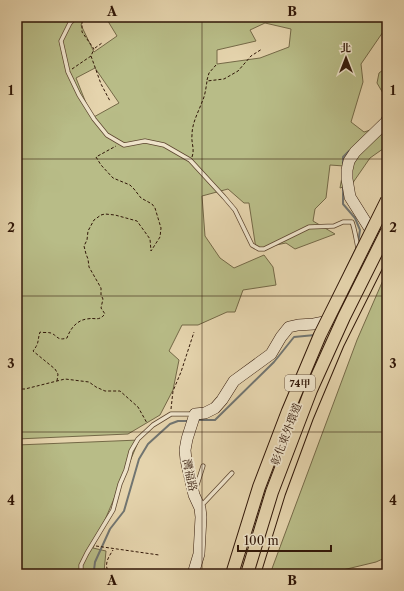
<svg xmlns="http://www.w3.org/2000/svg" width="404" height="591" font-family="'Libre Caslon Text','Noto Serif TC',serif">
	<rect width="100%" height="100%" fill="#e5d4ad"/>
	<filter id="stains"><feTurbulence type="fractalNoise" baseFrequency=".005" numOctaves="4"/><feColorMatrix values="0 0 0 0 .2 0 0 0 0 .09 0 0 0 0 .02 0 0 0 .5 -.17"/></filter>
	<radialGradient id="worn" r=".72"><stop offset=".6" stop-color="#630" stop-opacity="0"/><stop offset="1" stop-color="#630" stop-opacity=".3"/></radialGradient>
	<!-- green -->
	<g fill="#b8bc87" stroke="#746947" fill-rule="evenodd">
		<path d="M17 17H85L81 25 94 52 117 36 106 18 103 17H387V29H385L361 64 363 82 351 122 364 132 387 125V146L370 158 352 184 340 188 344 166 330 165 326 198 315 209 313 221 335 234 295 249 286 243 256 249 249 203H244L228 189 202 196 205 236 220 258 234 268 264 255 273 267 276 285 243 290 235 312H227L198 325H182L169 351 179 360 173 390 160 415 128 434 17 439ZM265 23 291 29 289 47 260 58 217 64V50L256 41 250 30ZM95 68 119 103 92 118 76 78Z"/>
		<path d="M387 67V100L377 83 379 73Z"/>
		<path d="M387 271V557L376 562 326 574H270L357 340Z"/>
		<path d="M139 440 93 548 106 551 104 572 106 574H17V445Z"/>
	</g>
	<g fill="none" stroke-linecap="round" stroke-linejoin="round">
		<!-- stream -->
		<g stroke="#717571" stroke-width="2">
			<path d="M382 118 387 113"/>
			<path d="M343 166V157L349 151"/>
			<path d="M343 187V204L355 218 360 230 358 243"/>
			<path d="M345 272 357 247"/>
			<path d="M197 420H215L274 362 294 337 315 335"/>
			<path d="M97 574 94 570 95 562 110 529 124 511 139 459 148 444 170 424 178 421H189"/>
		</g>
		<!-- lane casing -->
		<g stroke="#5d4630" stroke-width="5">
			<g id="lane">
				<path d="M76 17 70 23 61 41 68 72 79 95 94 119 107 135 124 145 145 141 164 145 190 160 224 197 235 210 252 245 259 249H264L309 227 334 226 343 222H352C355 230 356 239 358 248L360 249"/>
				<path d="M196 488 203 466"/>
				<path d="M201 506 232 473"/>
				<path d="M81 574V565L87 553 113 510 120 484 126 470 131 451 138 439 153 425 171 414H194"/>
			</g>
		</g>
		<!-- secondary casing -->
		<g stroke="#301607" stroke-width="12">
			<g id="secondary">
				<path d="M366 263 371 252 372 232 350 197 347 179V170L349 161 355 152 387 121"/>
				<path d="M193 574 199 554 201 517 200 508 194 495 186 460 185 450 187 439 195 414 205 413 215 408 222 400 234 381 271 354 281 337 289 327 298 325 314 324 329 321 336 318 346 304"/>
			</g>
		</g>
		<!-- primary casing -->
		<g stroke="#301607" stroke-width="14">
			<path id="primary" d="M254 574 279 493 307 417 338 343 387 245"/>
		</g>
		<!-- path -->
		<g stroke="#301607" stroke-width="1" stroke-dasharray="3 2" stroke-linecap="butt">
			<path d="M95 48 102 43"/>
			<path d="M91 56 101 84 110 101"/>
			<path d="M72 69 91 56 94 49 82 32V17"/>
			<path d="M207 80 209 73 216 65"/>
			<path d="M192 157C195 149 191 143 192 135 192 123 198 113 202 102 205 96 206 88 207 81L224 79 238 71 251 56 262 49"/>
			<path d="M57 381 58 374 55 369 33 351C40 342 37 341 40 332 43 333 48 332 51 333 58 336 57 341 67 338 70 329 77 320 87 319 96 317 98 322 105 314L101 308 103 299 101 295V288L89 267 88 259 86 254 84 246 87 240 88 231 94 220 101 215 105 214 115 215 137 221 150 239 151 251 160 237 161 228 155 208 152 204 141 198 134 189 130 185 113 178 101 165 96 157 116 146"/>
			<path d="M17 389H25L65 379 89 382 96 387 105 391H120L138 407 147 423"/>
			<path d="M171 409 173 391 181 372 194 332"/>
			<path d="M96 546 159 555"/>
			<path d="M110 574C103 565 108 558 113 550"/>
		</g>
		<!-- lane -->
		<use href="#lane" stroke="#eee3ca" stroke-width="3.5"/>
		<!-- secondary -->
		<use href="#secondary" stroke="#eee3ca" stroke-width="11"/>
		<!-- primary -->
		<use href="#primary" stroke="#e5d4ad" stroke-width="12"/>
		<!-- primary-bridge casing -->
		<g stroke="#301607" stroke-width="14" stroke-linecap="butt">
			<g id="primary-bridge">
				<path d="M232 574 259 487 288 411 320 335 387 200"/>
				<path d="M247 574 272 492 311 390 344 317 387 231"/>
			</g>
		</g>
		<!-- primary-bridge -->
		<use href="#primary-bridge" stroke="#e5d4ad" stroke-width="12"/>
	</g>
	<!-- grid -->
	<path fill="none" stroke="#301607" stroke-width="1" stroke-opacity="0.55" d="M202 17V574M17 159H387M17 296H387M17 432H387"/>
	<g text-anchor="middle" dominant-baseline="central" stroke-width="3.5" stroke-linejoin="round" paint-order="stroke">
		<!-- shield labels -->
		<rect fill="#eee3ca" stroke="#695442" stroke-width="1" x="285" y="375" width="30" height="16" rx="3"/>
		<g font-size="10" font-weight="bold" fill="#301607">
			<text x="300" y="383">74甲</text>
		</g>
		<!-- street labels -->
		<g font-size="11" fill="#301607" stroke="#eee3ca">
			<text transform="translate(286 434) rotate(-69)">彰化東外環道</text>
			<text transform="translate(190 475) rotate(78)">灣福路</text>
		</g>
	</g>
	<!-- margin -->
	<rect width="404" height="591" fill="none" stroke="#e5d4ad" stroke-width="44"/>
	<!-- north arrow -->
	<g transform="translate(346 58)" stroke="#eee3ca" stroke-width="3" paint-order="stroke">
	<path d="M0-3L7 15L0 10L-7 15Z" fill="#301607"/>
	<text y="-6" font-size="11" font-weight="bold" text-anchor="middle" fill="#301607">北</text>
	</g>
	<!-- scale -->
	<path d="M238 545v6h93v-6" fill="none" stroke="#301607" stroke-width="2"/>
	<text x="244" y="545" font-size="12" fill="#301607" stroke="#eee3ca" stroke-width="3" paint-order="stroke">100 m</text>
	<rect x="22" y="22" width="360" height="547" fill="none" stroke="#301607" stroke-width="1.5"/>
	<g font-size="13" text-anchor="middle" font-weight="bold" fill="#301607">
		<text x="112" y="16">A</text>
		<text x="292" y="16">B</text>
		<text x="11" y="95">1</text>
		<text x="393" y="95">1</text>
		<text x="11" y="232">2</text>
		<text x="393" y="232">2</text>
		<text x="11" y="368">3</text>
		<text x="393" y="368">3</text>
		<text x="11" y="505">4</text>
		<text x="393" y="505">4</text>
		<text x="112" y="585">A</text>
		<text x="292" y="585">B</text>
	</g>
	<rect width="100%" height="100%" filter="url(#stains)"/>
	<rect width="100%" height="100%" fill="url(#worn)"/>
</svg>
